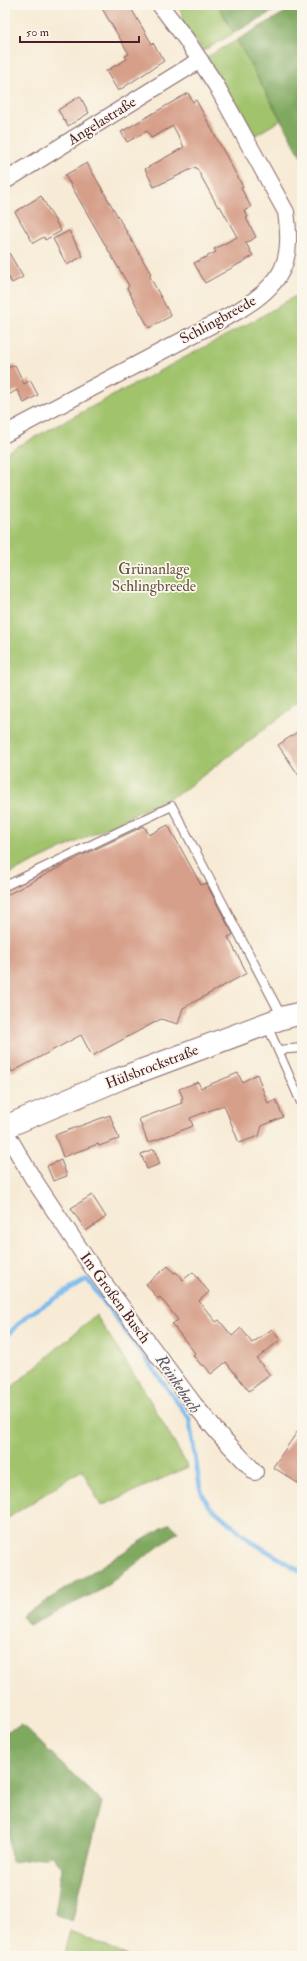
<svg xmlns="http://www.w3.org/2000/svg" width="307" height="1961" font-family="'IM FELL Double Pica',serif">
	<rect width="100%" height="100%" fill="#fbf7ec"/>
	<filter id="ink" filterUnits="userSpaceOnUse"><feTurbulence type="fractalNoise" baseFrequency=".025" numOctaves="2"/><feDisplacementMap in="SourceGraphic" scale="8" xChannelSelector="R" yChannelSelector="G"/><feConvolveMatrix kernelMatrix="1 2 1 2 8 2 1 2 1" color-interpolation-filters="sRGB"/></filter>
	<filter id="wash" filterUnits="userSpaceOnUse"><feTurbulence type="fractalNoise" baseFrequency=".012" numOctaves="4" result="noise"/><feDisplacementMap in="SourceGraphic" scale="16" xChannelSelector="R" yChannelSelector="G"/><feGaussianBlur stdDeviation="0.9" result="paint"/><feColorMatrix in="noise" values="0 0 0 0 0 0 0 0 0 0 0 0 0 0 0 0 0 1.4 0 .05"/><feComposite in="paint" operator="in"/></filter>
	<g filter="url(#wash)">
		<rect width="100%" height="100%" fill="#f7ebd6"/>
		<!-- green -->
		<g fill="#a0c36c" stroke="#75714c">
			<path d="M176 5H218L234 33 203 51 181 20 183 14Z"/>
			<path d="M237 40 281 120 254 136 207 57Z"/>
			<path d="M302 292V701L181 792 5 876V453L257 319Z"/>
			<path d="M96 1315 147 1395 188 1467 101 1506 82 1470 5 1520V1393Z"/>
			<path d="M70 1931 128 1956H63Z"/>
		</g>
		<!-- forest -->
		<g fill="#80a960" stroke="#656446">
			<path d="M218 5H284L234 33Z"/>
			<path d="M298 5H302V158L237 40Z"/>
			<path d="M170 1523 178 1532 101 1590 29 1625 22 1616Z"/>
			<path d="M22 1725 102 1802 72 1922 55 1914 62 1868 53 1856 11 1862 5 1790V1732Z"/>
		</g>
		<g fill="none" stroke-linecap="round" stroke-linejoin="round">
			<!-- stream -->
			<path stroke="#79b9ed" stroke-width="4.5" d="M5 1337 28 1315 87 1279 189 1418 200 1488 208 1505 252 1542 302 1572"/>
		</g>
		<g id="blocks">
			<!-- building -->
			<g fill="#d69f89">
				<path d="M100 5H129L152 44 153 43 164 61 118 91 106 71 127 59 125 56 129 54Z"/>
				<path d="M188 93 193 102 196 100 243 187 241 188 251 207 244 211 248 217 246 218 256 237 246 243 253 256 205 283 194 263 216 252 214 249 237 237 220 206 218 207 196 167 154 187 145 169 184 147 173 126 151 138 147 131 127 142 121 132Z"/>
				<path d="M80 96 89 113 68 126 58 110Z"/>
				<path d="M87 163 140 255 151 274 149 275 171 316 149 328 127 288 129 286 118 267 65 175Z"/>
				<path d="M41 196 61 231 45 240 44 237 33 243 15 212Z"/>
				<path d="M69 231 83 256 67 265 53 239Z"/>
				<path d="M5 246 23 277 12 283 5 271Z"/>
				<path d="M15 365 24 384 30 380 38 395 24 403 17 390 5 397V369Z"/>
				<path d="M302 729V780L278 745Z"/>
				<path d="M168 825 201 885 206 883 233 935 228 937 247 973 183 1008 178 1024 161 1019 92 1056 81 1035 12 1072 5 1059V896L81 856 144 826 149 835Z"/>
				<path d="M238 1073 242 1082 257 1074 268 1104 276 1100 283 1117 262 1126 259 1136 239 1143 224 1105 190 1118 193 1126 148 1143 139 1119 182 1103 181 1099 183 1098 179 1089 198 1082 201 1088Z"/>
				<path d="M110 1115 119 1139 99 1146 98 1144 63 1157 55 1135Z"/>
				<path d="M154 1149 160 1164 147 1169 141 1154Z"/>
				<path d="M61 1160 67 1176 53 1181 47 1166Z"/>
				<path d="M92 1195 106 1217 86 1231 71 1208Z"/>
				<path d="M168 1266 174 1273 176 1272 183 1280 193 1272 209 1292 199 1301 216 1322 219 1320 232 1336 241 1328 252 1343 272 1329 280 1340 257 1359 270 1375 249 1391 226 1362 211 1374 204 1365 202 1366 193 1355 195 1353 172 1324 178 1320 160 1297 158 1299 146 1284Z"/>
				<path d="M302 1425V1486L273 1467Z"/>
			</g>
		</g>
	</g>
	<g filter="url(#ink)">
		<use href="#blocks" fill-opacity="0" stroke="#876667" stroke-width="1"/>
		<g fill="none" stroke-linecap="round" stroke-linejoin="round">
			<!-- lane casing -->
			<g stroke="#876667" stroke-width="10">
				<g id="lane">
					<path d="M5 886 172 806 282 1017"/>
					<path d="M267 1025 302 1105"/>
					<path d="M278 1050 302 1048"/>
				</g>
			</g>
			<!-- street casing -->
			<g stroke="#876667" stroke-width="18">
				<g id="street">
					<path d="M5 181 200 60"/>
					<path d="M5 434 238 311C282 284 294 263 286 212L216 85 186 39 160 5"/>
					<path d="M5 1131 32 1177 92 1267 194 1404 218 1433 255 1472"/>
				</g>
			</g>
			<!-- secondary casing -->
			<g stroke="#876667" stroke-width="24">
				<path id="secondary" d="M5 1127 119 1079 282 1018 302 1013"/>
			</g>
			<!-- lane -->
			<use href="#lane" stroke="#fff" stroke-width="8"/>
			<!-- street -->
			<use href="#street" stroke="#fff" stroke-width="16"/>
			<!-- secondary -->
			<use href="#secondary" stroke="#fff" stroke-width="22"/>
		</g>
	</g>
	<g text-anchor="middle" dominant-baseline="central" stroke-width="3.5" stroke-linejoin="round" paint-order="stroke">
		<!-- street labels -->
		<g font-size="15" fill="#4a1f2b" stroke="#fbf7ec">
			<text transform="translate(102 121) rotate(-32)">Angelastraße</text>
			<text transform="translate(218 320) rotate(-29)">Schlingbreede</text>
			<text transform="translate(152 1067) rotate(-21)">Hülsbrockstraße</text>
			<text transform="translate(115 1298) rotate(54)">Im Großen Busch</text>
		</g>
		<!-- park labels -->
		<g font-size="15" fill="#64503e" stroke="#fbf7ec">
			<text x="154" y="569">Grünanlage<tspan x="154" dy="17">Schlingbreede</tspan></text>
		</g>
		<!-- water labels -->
		<g font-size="16" font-style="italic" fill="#5a556f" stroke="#fbf7ec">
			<text transform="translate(178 1384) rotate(56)">Reinkebach</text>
		</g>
	</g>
	<!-- margin -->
	<rect width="307" height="1961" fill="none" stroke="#fbf7ec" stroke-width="20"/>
	<!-- scale -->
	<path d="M20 36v6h119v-6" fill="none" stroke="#4a1f2b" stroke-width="2"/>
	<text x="26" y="36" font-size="12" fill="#4a1f2b" stroke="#fbf7ec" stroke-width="3" paint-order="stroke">50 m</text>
</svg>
